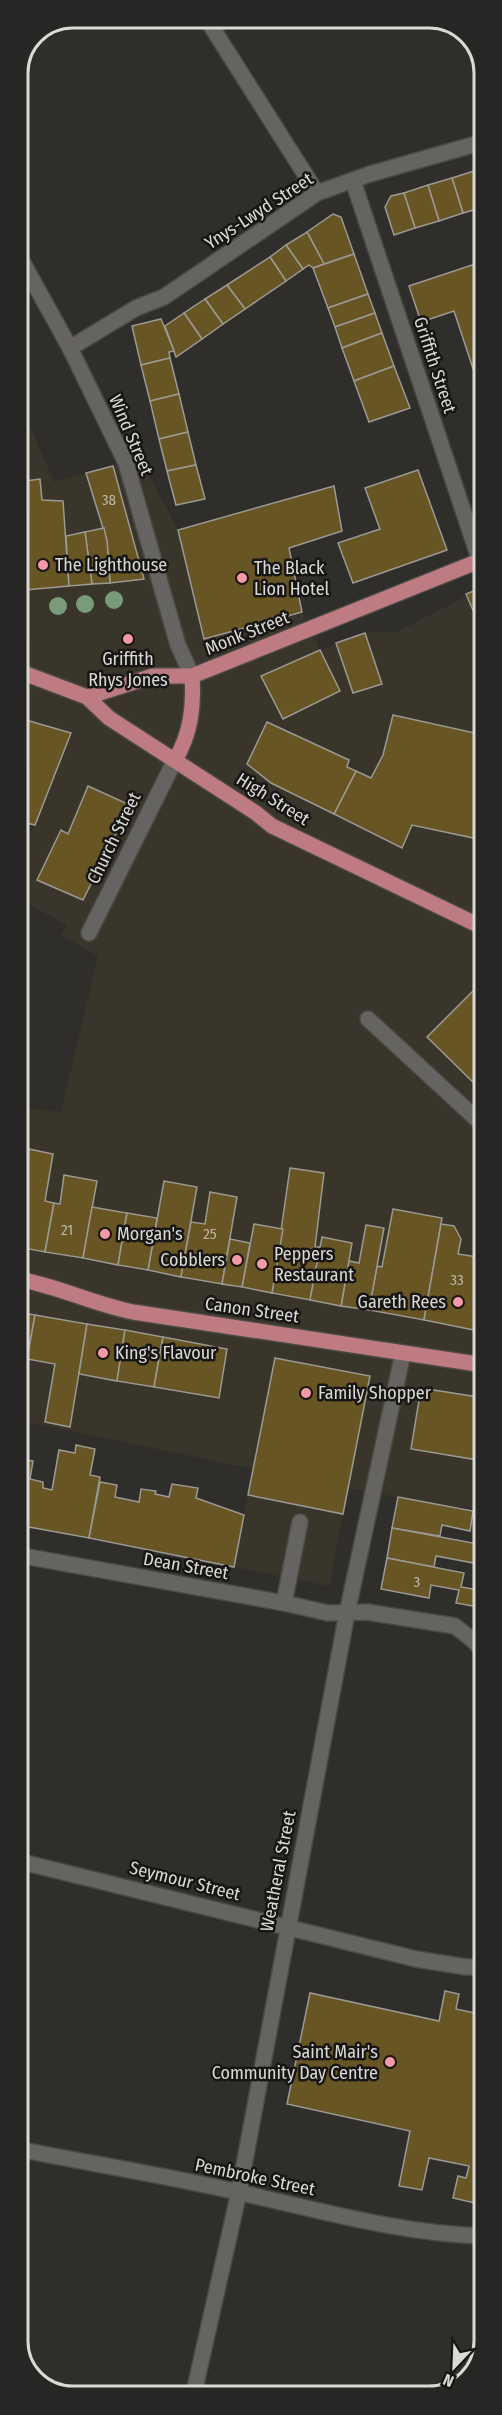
<svg xmlns="http://www.w3.org/2000/svg" width="502" height="2415" font-family="'Fira Sans Condensed',sans-serif">
	<rect width="100%" height="100%" fill="#302e2a"/>
	<!-- built -->
	<path fill="#39352b" d="M23 410 54 482 113 466 137 453 178 530 334 486 342 531 289 549 302 612 320 650 372 631 395 633 484 587V1509L445 1506 348 1488 329 1586 234 1567 253 1469 18 1420V1107L61 1112 98 956 61 935 67 925 18 899V862L34 826 18 821V412Z"/>
	<!-- building -->
	<g fill="#675523" stroke="#9b9994" stroke-width="1.5">
		<path d="M477 170 484 191V207L463 213 452 178Z"/>
		<path d="M452 178 463 213 439 221 428 185Z"/>
		<path d="M428 185 439 221 415 228 404 193Z"/>
		<path d="M404 193 415 228 394 235 385 207 391 196Z"/>
		<path d="M333 214 341 217 354 254 324 264 307 232Z"/>
		<path d="M307 232 324 264 313 268 309 265 303 269 286 245Z"/>
		<path d="M286 245 303 269 286 281 270 257Z"/>
		<path d="M354 254 368 294 328 308 313 268Z"/>
		<path d="M270 257 286 281 245 309 227 285Z"/>
		<path d="M484 261V402L454 311 421 322 409 286Z"/>
		<path d="M227 285 245 309 223 324 205 299Z"/>
		<path d="M368 294 375 313 335 327 328 308Z"/>
		<path d="M205 299 223 324 202 339 184 313Z"/>
		<path d="M184 313 202 339 176 357 165 326Z"/>
		<path d="M375 313 382 333 342 348 335 327Z"/>
		<path d="M161 319 174 351 169 352 170 358 141 365 132 326Z"/>
		<path d="M382 333 394 366 354 381 342 348Z"/>
		<path d="M170 358 179 394 150 401 141 365Z"/>
		<path d="M394 366 410 408 369 422 354 381Z"/>
		<path d="M179 394 188 432 159 439 150 401Z"/>
		<path d="M188 432 196 465 167 471 159 439Z"/>
		<path d="M196 465 205 499 176 505 167 471Z"/>
		<path d="M113 466 144 579 110 583 107 541 86 473Z"/>
		<path d="M418 470 447 550 353 583 338 543 380 529 365 488Z"/>
		<path d="M40 479 42 500 63 501 69 586 25 590 18 512V482Z"/>
		<path d="M334 486 342 531 289 548 302 612 204 639 178 530Z"/>
		<path d="M18 512 25 590 18 591Z"/>
		<path d="M104 528 107 541 110 583 92 584 85 532Z"/>
		<path d="M85 532 92 584 69 586 66 536Z"/>
		<path d="M484 587V636L466 594Z"/>
		<path d="M365 633 382 684 353 693 336 643Z"/>
		<path d="M320 650 340 691 283 719 261 676Z"/>
		<path d="M393 715 484 735V818L481 817 478 839 412 825 402 848 334 814 356 771 371 778 383 755Z"/>
		<path d="M18 717 26 720 18 747Z"/>
		<path d="M26 720 71 733 35 825 18 821V747Z"/>
		<path d="M267 722 349 760 347 767 356 771 334 814 271 783 247 764Z"/>
		<path d="M88 786 130 805 83 900 37 880 61 830 68 834Z"/>
		<path d="M484 980V1093L427 1037Z"/>
		<path d="M29 1149 53 1154 45 1201 54 1203 45 1252 18 1247V1208Z"/>
		<path d="M290 1168 324 1173 315 1247H320L310 1300 272 1293Z"/>
		<path d="M64 1175 97 1181 83 1258 45 1252 54 1203 60 1204Z"/>
		<path d="M164 1181 197 1187 181 1277 148 1270Z"/>
		<path d="M210 1192 237 1197 222 1284 181 1277 191 1222 205 1224Z"/>
		<path d="M92 1207 127 1213 118 1265 83 1258Z"/>
		<path d="M393 1209 442 1218 424 1320 369 1310 377 1266 382 1267Z"/>
		<path d="M127 1213 157 1218 148 1270 118 1265Z"/>
		<path d="M254 1224 283 1229 272 1293 242 1287Z"/>
		<path d="M441 1224 454 1226 461 1239 458 1254 484 1258V1303L479 1331 424 1320Z"/>
		<path d="M366 1225 384 1228 369 1310 341 1306 349 1261 359 1263Z"/>
		<path d="M322 1237 352 1243 341 1306 310 1300Z"/>
		<path d="M230 1239 250 1243 242 1287 222 1284Z"/>
		<path d="M18 1312 35 1315 18 1411Z"/>
		<path d="M35 1315 87 1324 70 1427 45 1422 55 1364 27 1359Z"/>
		<path d="M87 1324 125 1330 117 1381 79 1374Z"/>
		<path d="M125 1330 163 1337 154 1387 117 1381Z"/>
		<path d="M163 1337 227 1349 219 1398 154 1387Z"/>
		<path d="M275 1358 370 1376 343 1514 248 1495Z"/>
		<path d="M421 1388 484 1398V1461L411 1449Z"/>
		<path d="M76 1445 95 1449 90 1475 100 1477 89 1538 18 1525V1459L33 1461 30 1479 43 1482V1488L52 1490 59 1450 75 1453Z"/>
		<path d="M100 1482 117 1485 115 1497 139 1502 141 1489 156 1491 155 1494 169 1497 172 1484 198 1488 196 1498 244 1515 234 1567 89 1538Z"/>
		<path d="M398 1497 473 1511 470 1531 442 1525 440 1536 392 1528Z"/>
		<path d="M392 1528 484 1545V1565L436 1556 434 1567 387 1558Z"/>
		<path d="M387 1558 464 1573 461 1587 484 1591V1608L456 1603 459 1590 431 1585 429 1598 381 1589Z"/>
		<path d="M445 1991 459 1994 456 2009 484 2015V2205L453 2198 458 2176 466 2178 469 2166 429 2158 422 2190 399 2186 410 2131 287 2104 310 1993 439 2021Z"/>
	</g>
	<g fill="none" stroke-linecap="round" stroke-linejoin="round">
		<!-- service casing -->
		<g stroke="#4a4946" stroke-width="18">
			<g id="service">
				<path d="M89 933 175 760"/>
				<path d="M368 1019 484 1126"/>
				<path d="M284 1603 300 1522"/>
				<path d="M475 1642 484 1653"/>
			</g>
		</g>
		<!-- minor casing -->
		<g stroke="#4a4946" stroke-width="18">
			<g id="minor">
				<path d="M206 18 317 193"/>
				<path d="M353 181 480 561"/>
				<path d="M18 254 70 348 126 463 178 645 192 676"/>
				<path d="M70 348 136 308 164 297 317 193 370 174 483 142"/>
				<path d="M18 1555 284 1603 328 1613 367 1612 455 1626 475 1642"/>
				<path d="M18 1861 416 1959 466 1967H484"/>
				<path d="M18 2149C93 2164 168 2176 242 2193 322 2211 402 2234 484 2236"/>
				<path d="M193 2397 239 2192 347 1613 403 1353"/>
			</g>
		</g>
		<!-- primary casing -->
		<g stroke="#4a4946" stroke-width="18">
			<g id="primary">
				<path d="M18 671 87 697 109 718 256 813 272 826 484 928"/>
				<path d="M87 697 153 676H192L484 559"/>
				<path d="M175 760C191 734 194 706 192 676"/>
				<path d="M18 1279C58 1286 93 1304 133 1312L484 1365"/>
			</g>
		</g>
		<!-- service -->
		<use href="#service" stroke="#666460" stroke-width="15"/>
		<!-- minor -->
		<use href="#minor" stroke="#666460" stroke-width="15"/>
		<!-- primary -->
		<use href="#primary" stroke="#be7b81" stroke-width="15"/>
	</g>
	<!-- trees -->
	<g fill="#799b79">
		<circle cx="114" cy="600" r="9"/>
		<circle cx="85" cy="604" r="9"/>
		<circle cx="58" cy="606" r="9"/>
	</g>
	<!-- markers -->
	<g fill="#f49aa6" stroke="#171615" stroke-width="2">
		<circle cx="43" cy="565" r="6"/>
		<circle cx="242" cy="578" r="6"/>
		<circle cx="128" cy="639" r="6"/>
		<circle cx="105" cy="1234" r="6"/>
		<circle cx="237" cy="1260" r="6"/>
		<circle cx="262" cy="1264" r="6"/>
		<circle cx="458" cy="1302" r="6"/>
		<circle cx="103" cy="1353" r="6"/>
		<circle cx="306" cy="1393" r="6"/>
		<circle cx="390" cy="2062" r="6"/>
	</g>
	<g text-anchor="middle" dominant-baseline="central" stroke-width="5" stroke-linejoin="round" paint-order="stroke">
		<!-- number labels -->
		<g font-size="15" fill="#bdb8a9">
			<text x="109" y="500">38</text>
			<text x="67" y="1230">21</text>
			<text x="210" y="1234">25</text>
			<text x="457" y="1280">33</text>
			<text x="417" y="1582">3</text>
		</g>
		<!-- street labels -->
		<g font-size="18" fill="#dad9d6" stroke="#171615">
			<text transform="translate(259 211) rotate(-33)">Ynys-Lwyd Street</text>
			<text transform="translate(435 365) rotate(72)">Griffith Street</text>
			<text transform="translate(131 435) rotate(67)">Wind Street</text>
			<text transform="translate(247 633) rotate(-22)">Monk Street</text>
			<text transform="translate(273 799) rotate(32)">High Street</text>
			<text transform="translate(114 838) rotate(-64)">Church Street</text>
			<text transform="translate(252 1310) rotate(8)">Canon Street</text>
			<text transform="translate(186 1566) rotate(10)">Dean Street</text>
			<text transform="translate(278 1871) rotate(-79)">Weatheral Street</text>
			<text transform="translate(185 1881) rotate(14)">Seymour Street</text>
			<text transform="translate(255 2177) rotate(12)">Pembroke Street</text>
		</g>
		<!-- poi labels -->
		<g font-size="18" fill="#dad9d6" stroke="#171615" text-anchor="start">
			<text x="55" y="565">The Lighthouse</text>
			<text x="254" y="568">The Black<tspan x="254" dy="21">Lion Hotel</tspan></text>
			<text x="128" y="659" text-anchor="middle">Griffith<tspan x="128" dy="21">Rhys Jones</tspan></text>
			<text x="117" y="1234">Morgan's</text>
			<text x="274" y="1254">Peppers<tspan x="274" dy="21">Restaurant</tspan></text>
			<text x="225" y="1260" text-anchor="end">Cobblers</text>
			<text x="446" y="1302" text-anchor="end">Gareth Rees</text>
			<text x="115" y="1353">King's Flavour</text>
			<text x="318" y="1393">Family Shopper</text>
			<text x="378" y="2052" text-anchor="end">Saint Mair's<tspan x="378" dy="21">Community Day Centre</tspan></text>
		</g>
	</g>
	<!-- crop -->
	<path d="M0 0H502V2415H0ZM73 28H429A45 45 0 0 1 474 73V2341A45 45 0 0 1 429 2386H73A45 45 0 0 1 28 2341V73A45 45 0 0 1 73 28Z" fill="#272624" fill-rule="evenodd"/>
	<path fill="none" stroke="#dad9d6" stroke-width="3" d="M73 28H429A45 45 0 0 1 474 73V2341A45 45 0 0 1 429 2386H73A45 45 0 0 1 28 2341V73A45 45 0 0 1 73 28Z"/>
	<!-- north arrow -->
	<g transform="translate(454 2367) rotate(203)" stroke="#171615" stroke-width="4.5" paint-order="stroke">
	<path d="M0-4.5L10 22L0 15L-10 22Z" fill="#dad9d6"/>
	<text y="-9" font-size="16" font-weight="bold" text-anchor="middle" fill="#dad9d6">N</text>
	</g>
</svg>
